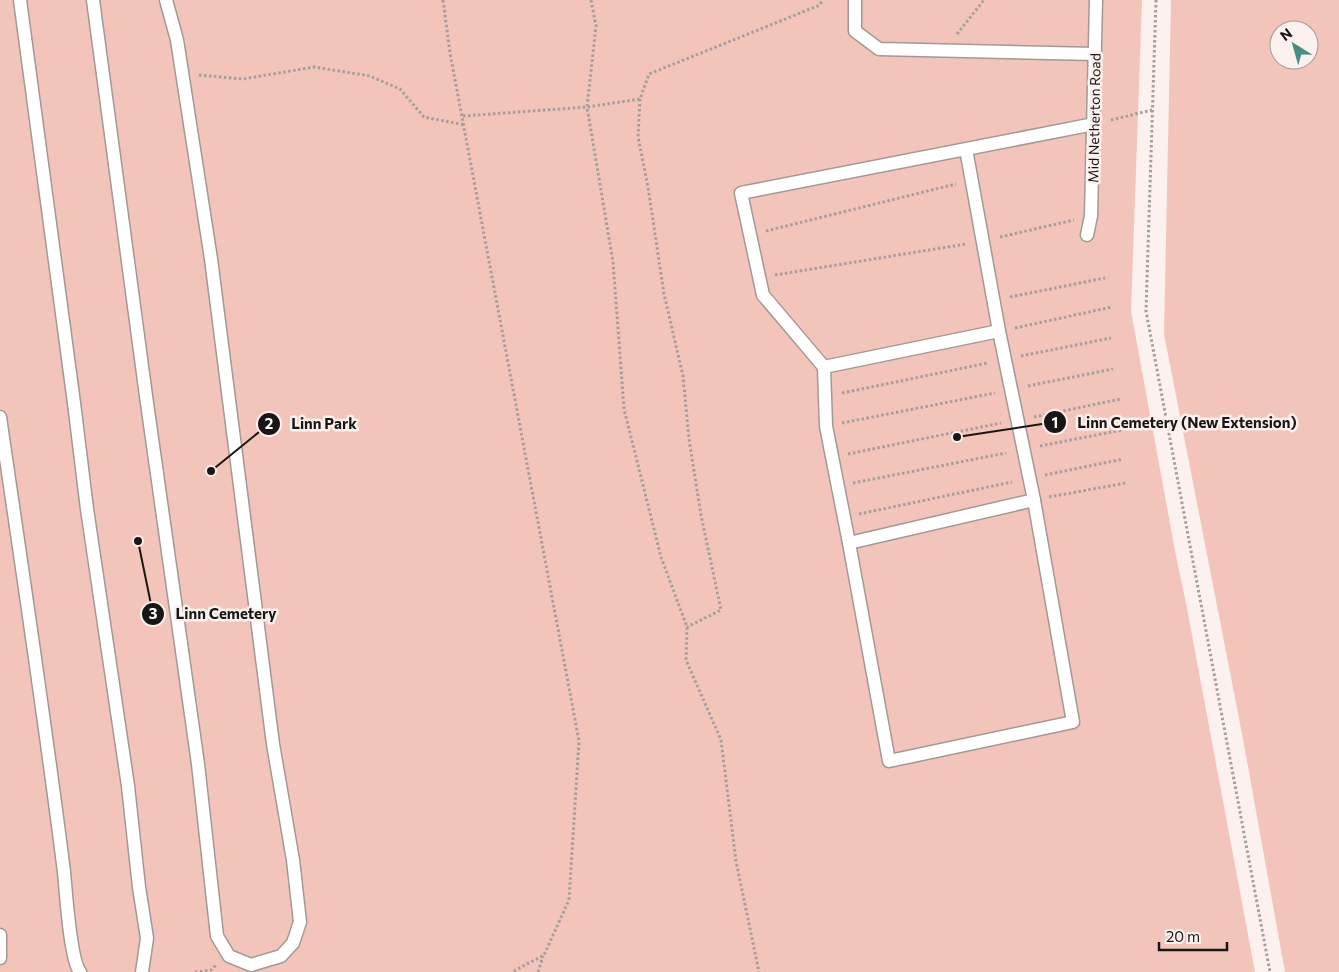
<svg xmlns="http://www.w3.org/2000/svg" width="1339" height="972" font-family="Commissioner,sans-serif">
	<rect width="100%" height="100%" fill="#fcf1ef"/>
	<!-- green -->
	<g fill="#f3c5ba" fill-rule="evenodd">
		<path d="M0 0H1142L1131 311 1176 556 1186 603 1255 972H0Z"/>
		<path d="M1171 0H1339V972H1285L1243 739 1164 334ZM1279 30H1309V60H1279Z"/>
	</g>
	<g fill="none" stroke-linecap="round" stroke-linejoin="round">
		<!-- service casing -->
		<g stroke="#a39896" stroke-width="15">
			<g id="service">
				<path d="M20 0 74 403 87 509 128 786 139 887 147 938 142 972"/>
				<path d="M93 0 146 396 198 764 217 936 229 956 251 965 281 956 293 943 300 922 293 860 273 744 211 259 177 40 166 0"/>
				<path d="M855 0V31L879 49 1095 54"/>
				<path d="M966 149 999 331 824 367 763 295 741 193 1094 124"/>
				<path d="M1087 235 1091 216 1096 0"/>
				<path d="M824 367 826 426 849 543 1034 500 999 331"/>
				<path d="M0 417C22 569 45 720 64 872 66 892 70 959 80 972"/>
				<path d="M849 543 889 761 1073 722 1034 500"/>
				<path d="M0 935V958"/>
			</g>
		</g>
		<!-- path -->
		<g stroke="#a69e9c" stroke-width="3" stroke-dasharray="2.5 2.5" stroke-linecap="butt">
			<path d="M443 0 450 53 579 741 569 900 544 955 512 972"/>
			<path d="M591 0 596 26 587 107 613 262 624 409 661 557 687 627 686 660 721 740 736 861 759 972"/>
			<path d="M1156 0 1146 311 1270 972"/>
			<path d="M957 34 984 0"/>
			<path d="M199 75 243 79 314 67 370 76 400 89 424 117 465 125"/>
			<path d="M640 99 638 137 648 187 664 294 683 376 689 439 701 515 721 610 687 627"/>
			<path d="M463 116 587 107 640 99 649 74 820 5 822 0"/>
			<path d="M1111 120 1152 110"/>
			<path d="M766 231 956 184"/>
			<path d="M1000 237 1074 220"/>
			<path d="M775 275 966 244"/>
			<path d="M1010 297 1105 278"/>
			<path d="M1015 328 1112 307"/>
			<path d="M1021 356 1111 338"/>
			<path d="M1028 386 1113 369"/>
			<path d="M842 393 988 363"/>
			<path d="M1034 417 1121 399"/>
			<path d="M842 423 995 393"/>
			<path d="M1040 446 1122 430"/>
			<path d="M848 454 1001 423"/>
			<path d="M1045 475 1123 459"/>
			<path d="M853 483 1006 453"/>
			<path d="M1049 497 1126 483"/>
			<path d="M859 514 1012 482"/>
			<path d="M195 972 211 970 216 965"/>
			<path d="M538 972 543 956"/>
		</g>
		<!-- service -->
		<use href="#service" stroke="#fff" stroke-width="12"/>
	</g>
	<g text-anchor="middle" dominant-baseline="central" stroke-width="5" stroke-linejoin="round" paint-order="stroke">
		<!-- street labels -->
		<g font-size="14" fill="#1a1615" stroke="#fcf1ef">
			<text transform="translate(1094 118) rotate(-89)">Mid Netherton Road</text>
		</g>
	</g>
	<!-- callouts -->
	<path fill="none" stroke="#1a1615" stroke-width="2" d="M957 437L1055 422M211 471L269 424M138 541L153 614"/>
	<g fill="#1a1615" stroke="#fcf1ef" stroke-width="2">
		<circle cx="957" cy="437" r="5"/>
		<circle cx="211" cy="471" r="5"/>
		<circle cx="138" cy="541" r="5"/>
		<circle cx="1055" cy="422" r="12"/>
		<circle cx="269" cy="424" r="12"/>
		<circle cx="153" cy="614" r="12"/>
	</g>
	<g font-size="15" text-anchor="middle" font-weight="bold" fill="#fff">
		<text x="1055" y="428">1</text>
		<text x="269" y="429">2</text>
		<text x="153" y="619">3</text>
	</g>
	<g font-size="15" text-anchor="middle" font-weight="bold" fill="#1a1615" stroke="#fcf1ef" stroke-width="5" stroke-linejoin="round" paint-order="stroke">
		<text x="1187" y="428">Linn Cemetery (New Extension)</text>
		<text x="324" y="429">Linn Park</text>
		<text x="226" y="619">Linn Cemetery</text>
	</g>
	<!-- north arrow -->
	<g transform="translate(1294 45) rotate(323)"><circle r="24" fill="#fcf1ef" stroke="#a29998"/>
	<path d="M0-4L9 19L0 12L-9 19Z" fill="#498e84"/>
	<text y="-8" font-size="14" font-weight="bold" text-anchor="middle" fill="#1a1615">N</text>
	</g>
	<!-- scale -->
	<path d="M1159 942v8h68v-8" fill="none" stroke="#1a1615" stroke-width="2.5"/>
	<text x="1166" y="942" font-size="15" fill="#1a1615" stroke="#fcf1ef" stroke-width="4" paint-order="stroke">20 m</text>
</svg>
